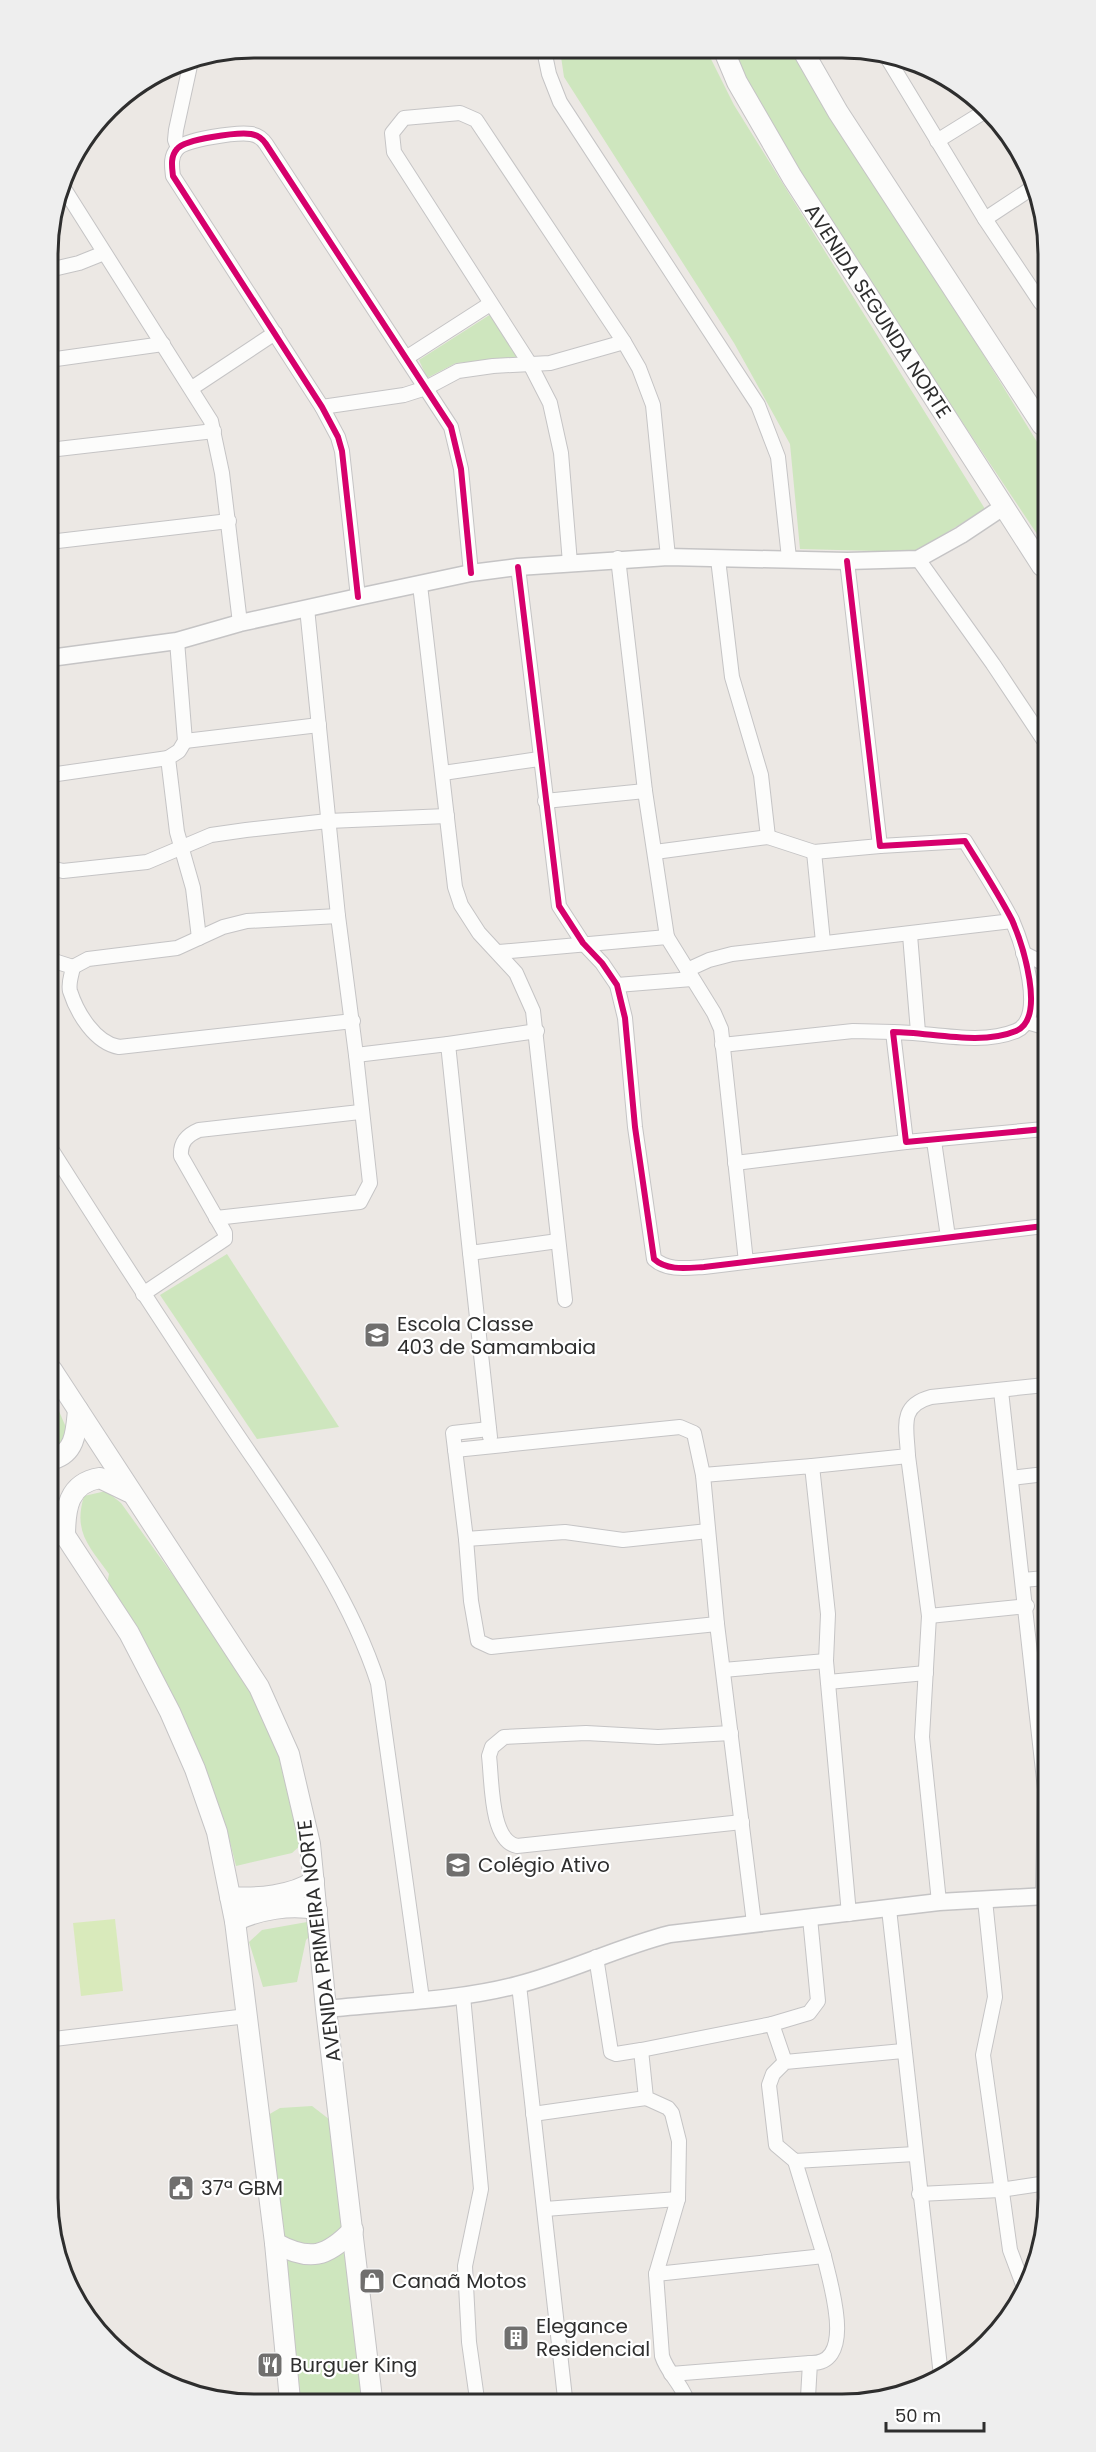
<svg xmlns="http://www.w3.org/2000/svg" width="1096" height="2452" font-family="Poppins,sans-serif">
	<rect width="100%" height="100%" fill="#ece8e4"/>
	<!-- green -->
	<g fill="#cee6be">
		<path d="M560 50 707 51 734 105 985 509 915 552 800 549 790 444 734 343 564 77Z"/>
		<path d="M729 51H797L1042 450V538L1039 537 741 91Z"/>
		<path d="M491 314 521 359 456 363 427 378 419 360Z"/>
		<path d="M227 1254 339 1427 257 1439 160 1295Z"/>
		<path d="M52 1395 68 1432 57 1449 52 1451Z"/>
		<path d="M106 1491 121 1503 259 1695 291 1775 302 1844 292 1853 236 1866 226 1826 180 1712 106 1590 109 1574C89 1546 73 1532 84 1496Z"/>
		<path d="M307 1922 314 1932 306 1940 297 1982 263 1987 249 1942 262 1930Z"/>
		<path d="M312 2106 334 2123 365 2399 301 2400 268 2115 280 2108Z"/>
	</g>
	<!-- pitch -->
	<path fill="#d9eabb" d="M115 1919 123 1991 81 1996 73 1923Z"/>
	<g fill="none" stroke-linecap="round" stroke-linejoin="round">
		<!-- minor casing -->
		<g stroke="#c5c4c5" stroke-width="16">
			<g id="minor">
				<path d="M544 50 549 74 560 102 758 405 778 457 789 558"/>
				<path d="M885 54 985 219 1041 303"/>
				<path d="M937 141 987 110"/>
				<path d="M178 148 175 140 176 130 191 61"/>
				<path d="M63 187 211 421 222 473 240 623"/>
				<path d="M985 219 1035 186"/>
				<path d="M49 270 79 263 104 253"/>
				<path d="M406 358 490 304"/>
				<path d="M49 360 163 344"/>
				<path d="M192 388 275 333"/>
				<path d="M322 407 404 395 426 388 458 371 493 366 550 363 624 342"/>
				<path d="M49 450 214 431"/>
				<path d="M49 542 229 521"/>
				<path d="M618 558 645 791 667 937"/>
				<path d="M918 559 993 664 1043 739"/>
				<path d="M847 561 880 846 965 841C981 867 998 893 1012 920 1022 943 1047 1018 1016 1031 980 1046 930 1032 893 1032L906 1142 1044 1129"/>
				<path d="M570 563 561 453 550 403 530 364 394 152 392 133 404 118 460 113 476 120 624 342 639 368 653 405 668 557"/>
				<path d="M518 567 559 906 583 943 602 963 617 985 625 1018 635 1127 654 1259C667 1271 687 1268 704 1267L1044 1226"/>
				<path d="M420 585 455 887 461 905 479 933 516 973 533 1011 565 1300"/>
				<path d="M358 597 342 451 338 437 322 407 173 176C172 167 170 157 177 149 185 139 238 132 251 134 258 135 262 138 266 144L451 427 461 469 471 573"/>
				<path d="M307 608 338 916 356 1055 448 1044 470 1253 558 1241"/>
				<path d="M177 641 185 741 179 751 168 758 177 832 193 888 199 938"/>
				<path d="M185 741 319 725"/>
				<path d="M443 773 539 759"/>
				<path d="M50 775 168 758"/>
				<path d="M545 801 645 791"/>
				<path d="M768 837 814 852 880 846"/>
				<path d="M655 852 768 837 761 775 732 677 718 559"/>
				<path d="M814 852 823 942"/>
				<path d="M51 868 63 871 147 862 211 835 246 830 328 821 447 816"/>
				<path d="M910 935 918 1032"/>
				<path d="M499 952 667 937 714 1013 721 1029 746 1262"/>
				<path d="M1023 953 1043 963"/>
				<path d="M51 960 73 967C72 974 68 983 70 991 77 1013 95 1043 119 1047L353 1021"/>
				<path d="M73 967 88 959 177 948 223 927 247 921 338 916"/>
				<path d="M687 970 709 960 732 954 1012 921"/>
				<path d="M617 985 692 979"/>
				<path d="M1027 1022 1044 1027"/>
				<path d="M448 1044 537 1031"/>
				<path d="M722 1045 853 1031 893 1032"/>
				<path d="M934 1141 948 1237"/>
				<path d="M51 1149C110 1242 169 1333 230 1424 285 1506 347 1587 378 1683L422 1999"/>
				<path d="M735 1163 906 1142"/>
				<path d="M216 1218 360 1202 370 1183 356 1055"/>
				<path d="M470 1253 490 1437"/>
				<path d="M143 1294 225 1239V1233L181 1156C180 1142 187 1135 199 1130L360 1112"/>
				<path d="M1001 1391 1045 1789 1043 1896"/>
				<path d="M489 1429 453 1433 466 1539 471 1601 478 1641 491 1647 717 1624"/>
				<path d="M455 1450 680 1427 694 1433 703 1475 717 1624 754 1923"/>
				<path d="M908 1456 929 1616 922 1737 939 1902"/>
				<path d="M812 1466 908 1456C907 1428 898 1406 931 1397L1045 1385"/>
				<path d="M703 1475 812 1466 828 1614 826 1661 849 1914"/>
				<path d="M1011 1478 1045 1474"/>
				<path d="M466 1539 565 1532 623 1540 708 1531"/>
				<path d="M1023 1580 1045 1578"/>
				<path d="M929 1616 1027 1606"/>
				<path d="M723 1670 826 1661"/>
				<path d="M828 1682 926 1673"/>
				<path d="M731 1733 658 1737 586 1733 504 1737 492 1747 489 1756C492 1779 490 1841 517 1846L742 1822"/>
				<path d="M985 1900 995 1997 983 2055 1010 2250 1025 2290"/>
				<path d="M889 1909 941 2376"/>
				<path d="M596 1957 611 2052 616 2054 641 2050 646 2098 668 2108 672 2113 679 2141 678 2199 656 2274 662 2356C667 2372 680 2382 686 2398"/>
				<path d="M519 1985 565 2398"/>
				<path d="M463 1996 481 2189 465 2266 469 2342 477 2399"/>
				<path d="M772 2024 809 2013 818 2001 810 1918"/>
				<path d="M54 2039 247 2016"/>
				<path d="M641 2050 772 2024 785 2062"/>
				<path d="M903 2051 785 2062 773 2074 769 2085 776 2145 795 2161 915 2154"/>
				<path d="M533 2114 646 2098"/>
				<path d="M919 2194 1000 2190 1047 2183"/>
				<path d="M545 2209 678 2199"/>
				<path d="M656 2274 824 2256 795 2161"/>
				<path d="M671 2374 810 2363"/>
				<path d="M808 2397 810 2363C857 2365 830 2283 824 2256"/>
			</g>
		</g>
		<!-- tertiary casing -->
		<g stroke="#c5c4c5" stroke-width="19">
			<g id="tertiary">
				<path d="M50 658 177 641 240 623 358 597 471 573 518 567 668 557 847 561 918 559 961 535 1003 507"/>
				<path d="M326 2009C389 2002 456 2001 517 1985 569 1972 618 1947 670 1934L939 1902 1046 1896"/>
			</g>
		</g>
		<!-- secondary casing -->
		<g stroke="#c5c4c5" stroke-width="22">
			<g id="secondary">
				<path d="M724 51 737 82 792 177 1042 566"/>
				<path d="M803 51 838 112 1042 425"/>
				<path d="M52 1370 259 1687 289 1754 310 1844 326 2009 372 2399"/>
				<path d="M53 1459C76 1453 76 1430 78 1410"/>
				<path d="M53 1517 129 1633 170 1712 195 1769 217 1832 235 1921 275 2243 290 2400"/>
				<path d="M65 1537C65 1509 68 1483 100 1478L129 1492"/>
				<path d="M230 1897C256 1899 293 1896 314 1881"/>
				<path d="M235 1921C257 1910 293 1903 317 1910"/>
				<path d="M275 2243C310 2262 327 2257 353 2230"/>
			</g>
		</g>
		<!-- minor -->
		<use href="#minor" stroke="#fcfcfb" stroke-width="14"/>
		<!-- tertiary -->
		<use href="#tertiary" stroke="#fcfcfb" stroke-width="16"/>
		<!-- secondary -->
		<use href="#secondary" stroke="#fcfcfb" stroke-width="20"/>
		<!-- cycleway casing -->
		<g stroke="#fff" stroke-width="10">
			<g id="cycleway">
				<path d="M847 561 880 846 965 841C981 867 998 893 1012 920 1022 943 1047 1018 1016 1031 980 1046 930 1032 893 1032L906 1142 1044 1129"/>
				<path d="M518 567 559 906 583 943 602 963 617 985 625 1018 635 1127 654 1259C667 1271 687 1268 704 1267L1044 1226"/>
				<path d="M358 597 342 451 338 437 322 407 173 176C172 167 170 157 177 149 185 139 238 132 251 134 258 135 262 138 266 144L451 427 461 469 471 573"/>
			</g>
		</g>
		<!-- cycleway -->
		<use href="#cycleway" stroke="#d6006c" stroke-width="6"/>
	</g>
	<!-- icons -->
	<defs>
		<g id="school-square" transform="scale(1.35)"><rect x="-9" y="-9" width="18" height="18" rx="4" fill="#706f6e" stroke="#fff"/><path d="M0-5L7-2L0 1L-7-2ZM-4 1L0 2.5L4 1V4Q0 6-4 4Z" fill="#fff"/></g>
		<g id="civic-square" transform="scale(1.35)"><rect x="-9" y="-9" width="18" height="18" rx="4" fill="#706f6e" stroke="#fff"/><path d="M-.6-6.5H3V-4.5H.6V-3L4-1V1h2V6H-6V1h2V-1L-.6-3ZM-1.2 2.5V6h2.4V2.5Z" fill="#fff"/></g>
		<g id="shop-square" transform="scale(1.35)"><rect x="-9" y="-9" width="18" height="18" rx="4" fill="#706f6e" stroke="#fff"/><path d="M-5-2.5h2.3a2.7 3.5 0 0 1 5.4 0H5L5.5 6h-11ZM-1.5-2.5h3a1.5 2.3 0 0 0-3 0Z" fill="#fff"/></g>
		<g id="building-square" transform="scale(1.35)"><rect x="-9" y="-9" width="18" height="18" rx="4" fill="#706f6e" stroke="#fff"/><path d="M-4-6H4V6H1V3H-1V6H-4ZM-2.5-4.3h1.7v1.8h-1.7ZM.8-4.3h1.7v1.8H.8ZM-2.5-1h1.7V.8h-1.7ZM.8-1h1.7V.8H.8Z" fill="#fff"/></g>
		<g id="restaurant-square" transform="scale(1.35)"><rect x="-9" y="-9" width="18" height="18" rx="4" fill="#706f6e" stroke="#fff"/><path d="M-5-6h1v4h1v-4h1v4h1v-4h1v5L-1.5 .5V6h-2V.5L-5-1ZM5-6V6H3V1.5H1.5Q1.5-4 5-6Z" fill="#fff"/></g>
	</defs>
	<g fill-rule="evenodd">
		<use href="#school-square" x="377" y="1335"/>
		<use href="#school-square" x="458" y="1865"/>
		<use href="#civic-square" x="181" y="2188"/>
		<use href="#shop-square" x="372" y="2281"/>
		<use href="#building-square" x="516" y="2338"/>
		<use href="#restaurant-square" x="270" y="2365"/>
	</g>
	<g text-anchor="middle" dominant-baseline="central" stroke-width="4.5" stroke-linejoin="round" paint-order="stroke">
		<!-- street labels -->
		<g font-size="20" fill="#2e2e2e" stroke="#fff">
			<text transform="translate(878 311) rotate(57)">AVENIDA SEGUNDA NORTE</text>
			<text transform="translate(319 1941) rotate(-97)">AVENIDA PRIMEIRA NORTE</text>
		</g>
		<!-- poi labels -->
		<g font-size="20" fill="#2e2e2e" stroke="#fff" text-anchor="start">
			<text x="397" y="1324">Escola Classe<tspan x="397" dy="23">403 de Samambaia</tspan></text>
			<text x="478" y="1865">Colégio Ativo</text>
			<text x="201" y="2188">37ª GBM</text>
			<text x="392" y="2281">Canaã Motos</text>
			<text x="536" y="2326">Elegance<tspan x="536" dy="23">Residencial</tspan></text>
			<text x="290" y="2365">Burguer King</text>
		</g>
	</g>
	<!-- crop -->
	<path d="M0 0H1096V2452H0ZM254 58H842A196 196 0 0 1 1038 254V2198A196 196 0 0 1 842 2394H254A196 196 0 0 1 58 2198V254A196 196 0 0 1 254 58Z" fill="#eee" fill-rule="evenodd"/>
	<path fill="none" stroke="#2e2e2e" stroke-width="3" d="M254 58H842A196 196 0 0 1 1038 254V2198A196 196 0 0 1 842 2394H254A196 196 0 0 1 58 2198V254A196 196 0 0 1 254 58Z"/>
	<!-- scale -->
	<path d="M886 2422v9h98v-9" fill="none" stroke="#2e2e2e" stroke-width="3"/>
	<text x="895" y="2422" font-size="18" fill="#2e2e2e" stroke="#ffffff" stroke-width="4.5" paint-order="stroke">50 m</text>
</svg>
